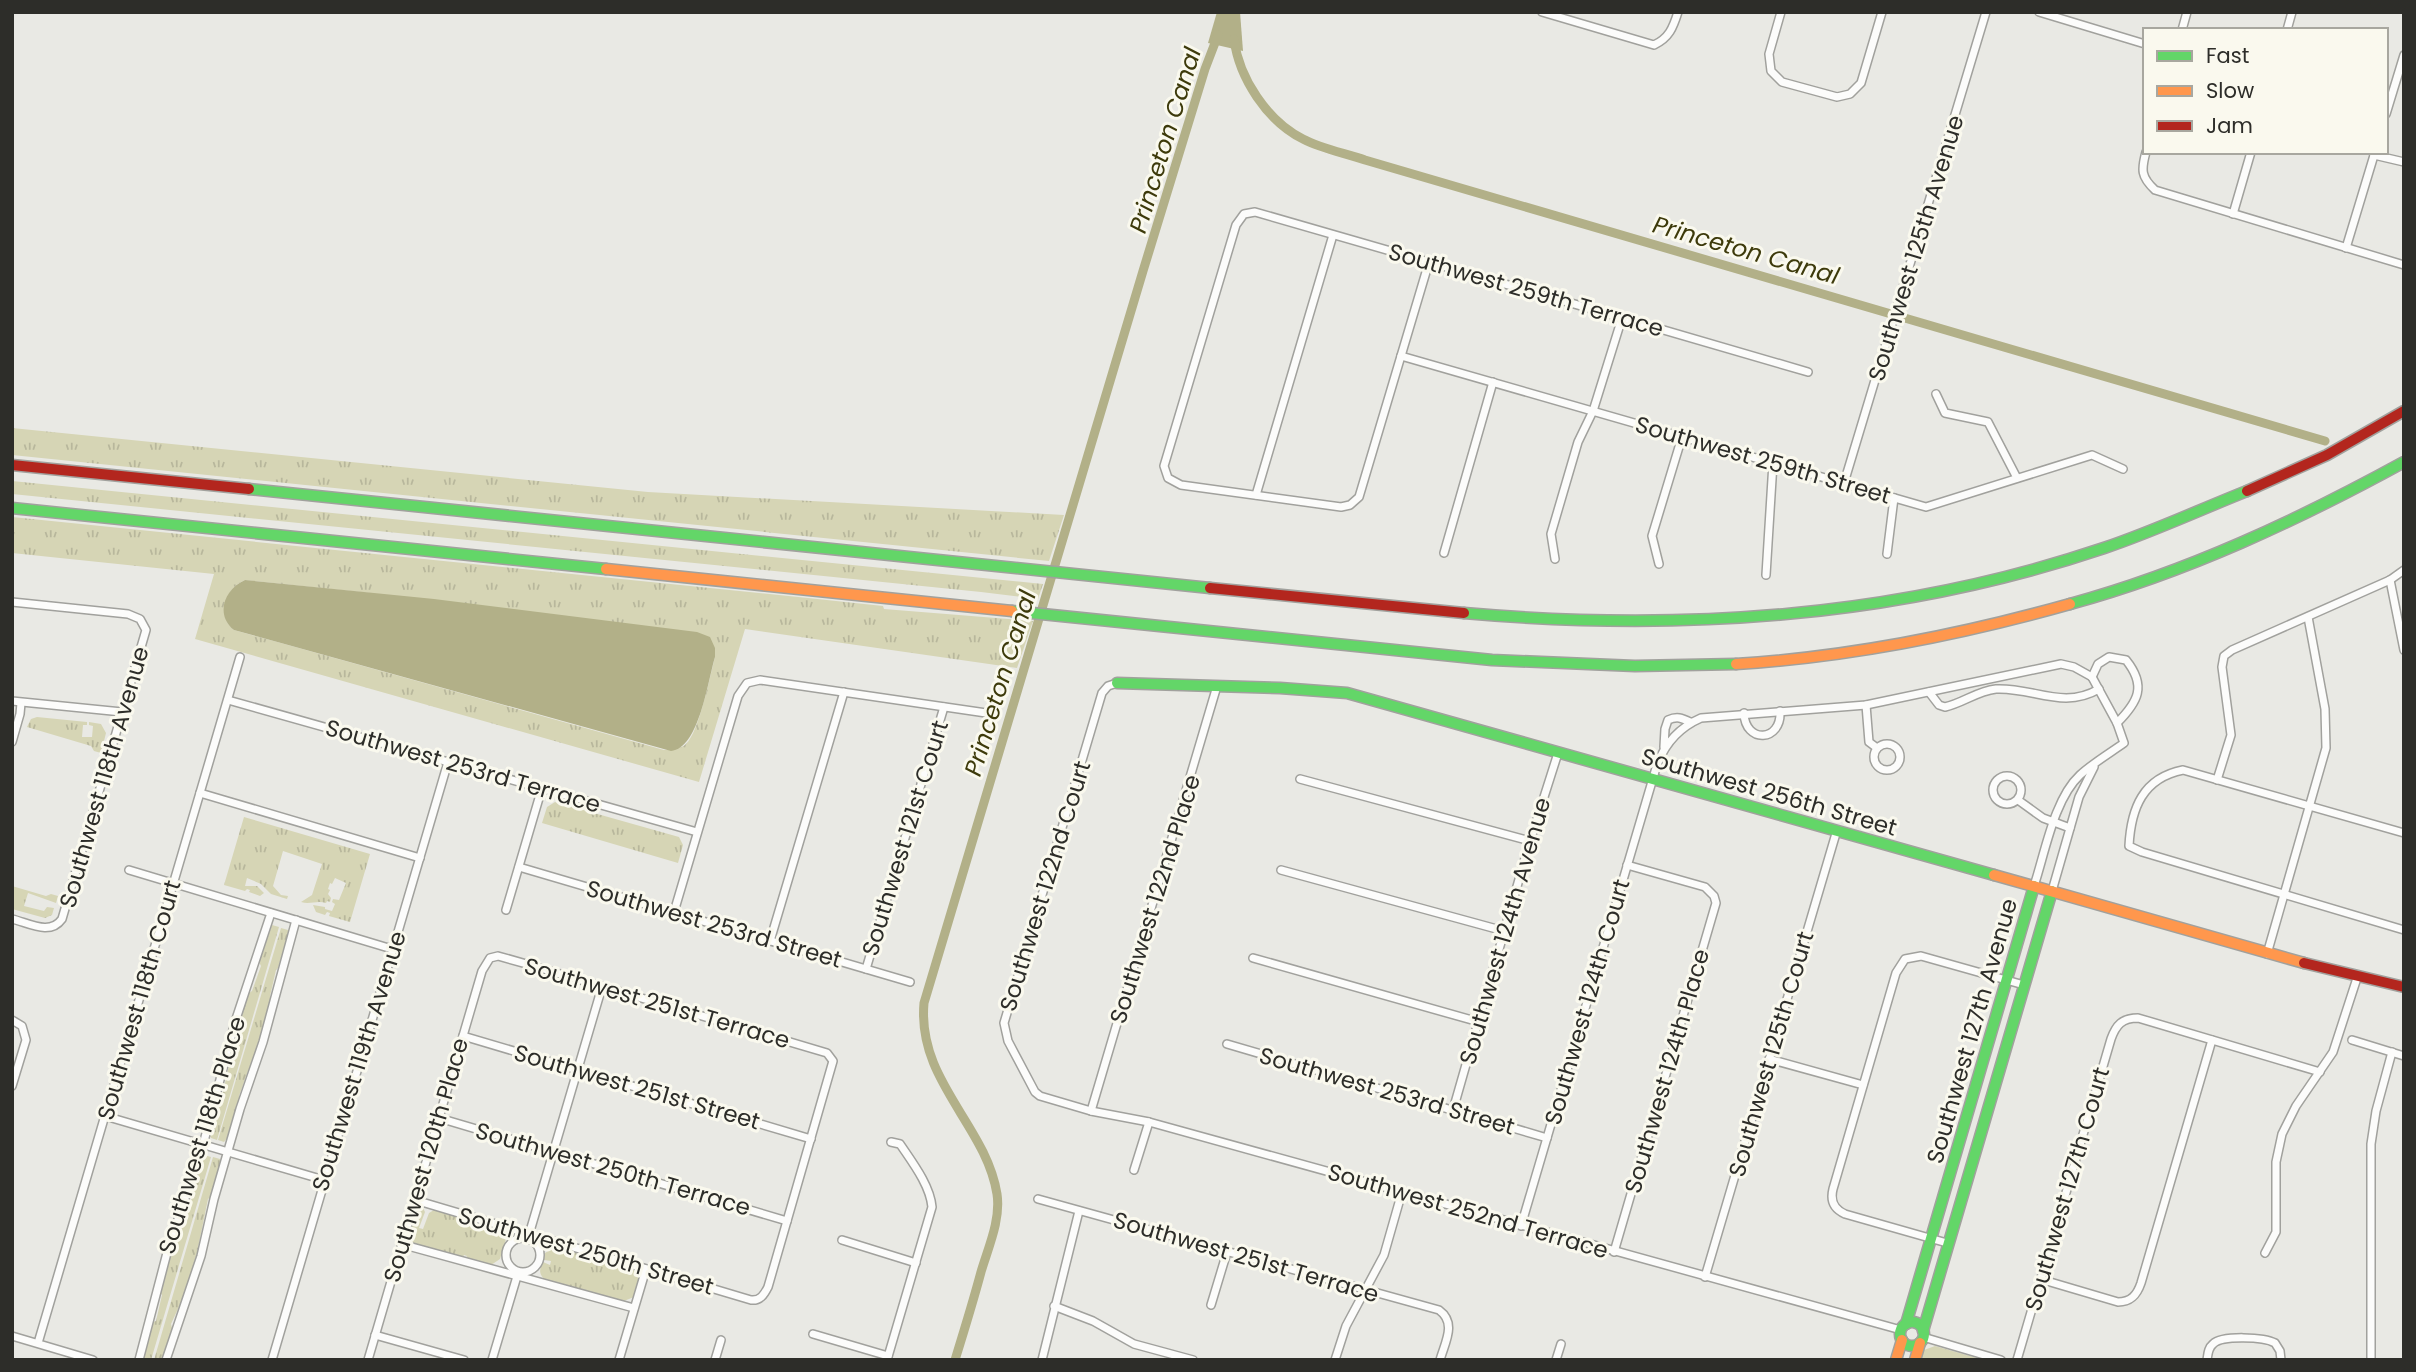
<svg xmlns="http://www.w3.org/2000/svg" width="2416" height="1372" font-family="Poppins,sans-serif">
	<defs>
		<pattern id="grass-tufts" width="24" height="20" patternUnits="userSpaceOnUse" patternTransform="scale(1.75)"><rect width="24" height="20" fill="#d6d5b5"/><path d="M3 7l-1-3M5 7V3M7 7l1-3M15 17l-1-3M17 17v-4M19 17l1-3" fill="none" stroke="#b8b79c"/></pattern>
		<pattern id="park-crowns" width="20" height="18" patternUnits="userSpaceOnUse" patternTransform="scale(1.75)"><rect width="20" height="18" fill="#d6d5b5"/><path d="M2 6a3 3 0 1 1 6 0M12 15a3 3 0 1 1 6 0" fill="none" stroke="#b8b79c"/></pattern>
	</defs>
	<rect width="100%" height="100%" fill="#e9e9e4"/>
	<!-- grass -->
	<g fill="url(#grass-tufts)" fill-rule="evenodd">
		<path d="M12 428 648 492 1064 515 1049 561 12 455Z"/>
		<path d="M12 481 1043 584 1038 599 981 592 12 494Z"/>
		<path d="M12 517 808 598 883 606 884 609 1033 621 1017 668 745 629 699 782 195 639 214 574 12 553ZM245 580 370 593 715 657C710 676 699 732 686 744 681 749 671 749 664 750L234 630C216 616 225 588 245 580Z"/>
		<path d="M37 717 87 722V725H83L82 737H92L93 726 89 725V722L101 724 106 733 101 753 94 751 91 746 27 727 31 719Z"/>
		<path d="M555 802 679 837 683 845 678 863 542 823 547 807Z"/>
		<path d="M244 817 370 854 350 922 329 916 330 913 327 912 325 915 316 912 313 905 325 907V909L332 911 335 904 332 902 333 899 339 900 346 883 335 878 332 884 330 883 328 889 330 890 328 894 331 898 330 902 327 901 326 903C317 900 310 905 301 902L312 895 322 864 283 851 273 886 281 895 288 896 287 899 271 894 261 884 247 878 245 886H257L264 893 260 896 249 892 250 890 247 889 245 891 224 885Z"/>
		<path d="M12 886 46 896 51 894 58 896 56 903 28 893 24 906 44 911 47 907 54 908 52 915 45 918 12 909Z"/>
		<path d="M272 925 279 927 217 1140 211 1138 209 1133 221 1094 223 1092 229 1065 227 1062 249 993 252 991 261 966 259 962Z"/>
		<path d="M281 928 288 930V934L278 968 276 970 270 996 271 999 251 1070 248 1071 239 1096 240 1099 228 1137 224 1142 218 1140Z"/>
		<path d="M204 1155 211 1157 151 1360H143L153 1322 156 1321 162 1295 160 1292 181 1222 184 1220 193 1195 192 1192Z"/>
		<path d="M213 1157 220 1159V1164L211 1197 208 1199 197 1253 183 1298 171 1324 172 1328 162 1360H154Z"/>
		<path d="M420 1208H423L425 1212 419 1228 423 1229 429 1213 434 1210 475 1222 477 1226 479 1223 500 1230 506 1239 500 1259 491 1265 466 1258 467 1256 464 1255 463 1257 414 1244C404 1235 412 1216 420 1208Z"/>
		<path d="M555 1247 634 1270 639 1279 634 1297 624 1301 544 1279C538 1272 540 1269 543 1262L550 1265 551 1261 544 1260 545 1253Z"/>
	</g>
	<!-- park -->
	<path fill="url(#park-crowns)" d="M1935 1346 1984 1360H1919L1924 1350Z"/>
	<!-- water -->
	<g fill="#b2b088">
		<path d="M1217 12H1240L1243 51 1208 43Z"/>
		<path d="M245 580 434 599 697 632 710 637 715 648V657C708 680 699 749 671 751L234 630C215 615 224 589 245 580Z"/>
	</g>
	<g fill="none" stroke-linecap="round" stroke-linejoin="round">
		<!-- canal -->
		<g stroke="#b2b088" stroke-width="9">
			<path d="M1234 39C1239 78 1267 121 1303 139 1322 149 1345 153 1365 160L2325 441"/>
			<path d="M955 1360C964 1331 973 1302 981 1272 988 1248 1001 1220 997 1194 986 1125 917 1081 924 1003L1143 271 1205 69 1218 35"/>
		</g>
		<!-- street casing -->
		<g stroke="#a1a19d" stroke-width="10">
			<g id="street">
				<path d="M1542 12 1654 45C1669 38 1673 28 1678 12"/>
				<path d="M1781 12 1769 54 1771 71 1782 82 1837 97 1850 94 1861 83 1882 12"/>
				<path d="M2039 12 2145 44"/>
				<path d="M2182 30 2187 12"/>
				<path d="M2287 30 2292 12"/>
				<path d="M2386 114 2404 55"/>
				<path d="M2146 152C2141 170 2141 177 2155 190L2404 265"/>
				<path d="M2374 155 2404 162"/>
				<path d="M2233 214 2251 152"/>
				<path d="M2346 248 2375 152"/>
				<path d="M1429 262 1359 497 1350 505 1341 507 1181 485 1168 478 1164 466 1236 225 1244 214 1255 212C1439 265 1624 318 1808 372"/>
				<path d="M1401 356 1926 507 2092 455 2123 469"/>
				<path d="M1936 394 1945 413 1988 422 2017 478"/>
				<path d="M1844 483 1986 12"/>
				<path d="M1256 495 1333 235"/>
				<path d="M1444 553 1493 382"/>
				<path d="M1887 554 1894 498"/>
				<path d="M1555 559 1551 534 1578 442 1593 411 1622 318"/>
				<path d="M1659 564 1652 536 1682 437"/>
				<path d="M1766 575 1773 463"/>
				<path d="M2390 580 2404 650"/>
				<path d="M12 602 128 614 140 619 146 630 62 919C50 936 29 923 12 919"/>
				<path d="M2092 677 2098 664 2109 657 2126 660C2147 686 2138 702 2117 723"/>
				<path d="M1117 683 1108 686 1102 693 1004 1023 1008 1041 1035 1092 1040 1096 1091 1111 1149 1122 1901 1330"/>
				<path d="M1929 692 1939 705 1945 707C1963 703 1977 691 1996 689 2033 687 2063 710 2099 689"/>
				<path d="M228 700 697 832"/>
				<path d="M12 701 122 712"/>
				<path d="M1866 705 1869 742 1877 748"/>
				<path d="M1744 713C1745 744 1782 742 1780 711"/>
				<path d="M12 742 20 714 21 703"/>
				<circle cx="1887" cy="757" r="13"/>
				<path d="M1664 747 1665 729 1668 720C1677 716 1682 718 1690 722"/>
				<circle cx="2007" cy="790" r="14"/>
				<path d="M1300 779 1530 841"/>
				<path d="M2217 780 2231 735 2222 667 2224 656 2232 650 2390 580 2404 570"/>
				<path d="M200 793 420 858"/>
				<path d="M2018 800 2043 818 2070 828"/>
				<path d="M2404 833 2183 770C2143 778 2131 808 2129 846L2142 852 2404 930"/>
				<path d="M519 867 910 982"/>
				<path d="M129 870 392 949"/>
				<path d="M1281 870 1504 931"/>
				<path d="M2034 886C2045 853 2054 799 2080 775 2093 763 2110 753 2124 743L2117 723 2092 677"/>
				<path d="M2052 891 2079 797 2094 767"/>
				<path d="M506 910 542 788"/>
				<path d="M674 912 738 696 747 683 760 680 993 714"/>
				<path d="M770 941 844 692"/>
				<path d="M2267 954 2326 748 2325 709 2308 617"/>
				<path d="M1253 958 1479 1022"/>
				<path d="M866 969 944 707"/>
				<path d="M12 1020 22 1026 26 1040 12 1086"/>
				<path d="M463 1036 811 1139"/>
				<path d="M2352 1040 2404 1056"/>
				<path d="M1227 1044 1547 1138"/>
				<path d="M1769 1059 1863 1085"/>
				<path d="M1453 1110 1530 841 1558 753"/>
				<path d="M1091 1111 1217 686"/>
				<path d="M105 1116 324 1180"/>
				<path d="M439 1118 787 1221"/>
				<path d="M1134 1170 1149 1122"/>
				<path d="M1038 1199 1439 1310C1457 1323 1445 1342 1440 1360"/>
				<path d="M1521 1226 1656 768C1664 744 1678 728 1701 718L1866 705 2061 664 2074 667 2092 677"/>
				<circle cx="523" cy="1255" r="17"/>
				<path d="M528 1238 602 987"/>
				<path d="M842 1240 916 1263"/>
				<path d="M1947 1243 1845 1214C1834 1209 1830 1201 1833 1189L1896 973 1905 959 1921 956 2024 985"/>
				<path d="M401 1244 634 1308"/>
				<path d="M1614 1252 1716 903 1714 896 1705 887 1627 865"/>
				<path d="M2265 1253 2276 1232V1162L2282 1134 2296 1106 2333 1052 2358 975"/>
				<path d="M1705 1277 1837 830"/>
				<path d="M2040 1279 2118 1302C2131 1302 2137 1295 2141 1283L2212 1040"/>
				<path d="M1211 1305 1227 1252"/>
				<path d="M1054 1306 1093 1321 1134 1344 1193 1360"/>
				<path d="M813 1334 888 1356"/>
				<path d="M375 1335 464 1360"/>
				<path d="M12 1336 93 1360"/>
				<path d="M1923 1337 2001 1360"/>
				<path d="M38 1343 240 657"/>
				<path d="M139 1360 168 1249 203 1145 235 1022 271 913"/>
				<path d="M166 1360 201 1256 214 1199 240 1109 263 1042 296 920"/>
				<path d="M272 1360 448 762"/>
				<path d="M368 1360 482 971 490 958 498 956 530 965 827 1053 833 1061 768 1287C764 1295 760 1301 751 1300L415 1200"/>
				<path d="M492 1360 518 1273"/>
				<path d="M619 1360 646 1269"/>
				<path d="M715 1360 721 1340"/>
				<path d="M887 1360 932 1207C930 1185 912 1162 900 1144L891 1142"/>
				<path d="M1042 1360 1079 1211"/>
				<path d="M1335 1360 1346 1326 1384 1255 1402 1192"/>
				<path d="M1556 1360 1561 1344"/>
				<path d="M2017 1360 2111 1039C2116 1025 2122 1018 2138 1018L2320 1072"/>
				<path d="M2207 1360C2208 1354 2208 1348 2213 1344 2222 1335 2264 1337 2275 1343L2280 1351 2281 1360"/>
				<path d="M2371 1360V1144L2376 1111 2392 1052"/>
			</g>
		</g>
		<!-- fast casing -->
		<g stroke="#a1a19d" stroke-width="13">
			<g id="fast">
				<path d="M249 489 1210 588"/>
				<path d="M12 508 606 569"/>
				<path d="M2070 604C2187 572 2298 520 2404 462"/>
				<path d="M1012 611 1492 660 1635 666 1736 664"/>
				<path d="M1464 613C1681 632 1896 618 2104 548 2152 532 2199 510 2247 491"/>
				<path d="M1117 683 1280 688 1347 693 1994 875"/>
				<circle cx="1912" cy="1334" r="12"/>
				<path d="M1906 1324 2034 886"/>
				<path d="M1923 1331 2052 891"/>
			</g>
		</g>
		<!-- slow casing -->
		<g stroke="#a1a19d" stroke-width="13">
			<g id="slow">
				<path d="M606 569 1012 611"/>
				<path d="M1736 664C1850 657 1960 635 2070 604"/>
				<path d="M1994 875 2304 963"/>
				<path d="M1896 1360 1902 1340"/>
				<path d="M1915 1360 1920 1343"/>
			</g>
		</g>
		<!-- jam casing -->
		<g stroke="#a1a19d" stroke-width="13">
			<g id="jam">
				<path d="M12 465 249 489"/>
				<path d="M2247 491 2327 455 2404 411"/>
				<path d="M1210 588 1464 613"/>
				<path d="M2304 963 2404 987"/>
			</g>
		</g>
		<!-- street -->
		<use href="#street" stroke="#fcfcfb" stroke-width="7"/>
		<!-- fast -->
		<use href="#fast" stroke="#63d668" stroke-width="10"/>
		<!-- slow -->
		<use href="#slow" stroke="#ff974d" stroke-width="10"/>
		<!-- jam -->
		<use href="#jam" stroke="#b3261e" stroke-width="10"/>
	</g>
	<g text-anchor="middle" dominant-baseline="central" stroke-width="6" stroke-linejoin="round" paint-order="stroke">
		<!-- street labels -->
		<g font-size="23" fill="#2d2d29" stroke="#faf9ee">
			<text transform="translate(1916 248) rotate(-73)">Southwest 125th Avenue</text>
			<text transform="translate(1526 290) rotate(16)">Southwest 259th Terrace</text>
			<text transform="translate(1763 460) rotate(16)">Southwest 259th Street</text>
			<text transform="translate(463 766) rotate(16)">Southwest 253rd Terrace</text>
			<text transform="translate(104 777) rotate(-74)">Southwest 118th Avenue</text>
			<text transform="translate(1769 792) rotate(16)">Southwest 256th Street</text>
			<text transform="translate(905 838) rotate(-73)">Southwest 121st Court</text>
			<text transform="translate(1045 886) rotate(-73)">Southwest 122nd Court</text>
			<text transform="translate(1155 899) rotate(-73)">Southwest 122nd Place</text>
			<text transform="translate(714 924) rotate(16)">Southwest 253rd Street</text>
			<text transform="translate(1505 931) rotate(-74)">Southwest 124th Avenue</text>
			<text transform="translate(139 1000) rotate(-74)">Southwest 118th Court</text>
			<text transform="translate(1587 1002) rotate(-74)">Southwest 124th Court</text>
			<text transform="translate(657 1003) rotate(16)">Southwest 251st Terrace</text>
			<text transform="translate(1972 1031) rotate(-74)">Southwest 127th Avenue</text>
			<text transform="translate(1771 1054) rotate(-74)">Southwest 125th Court</text>
			<text transform="translate(359 1061) rotate(-73)">Southwest 119th Avenue</text>
			<text transform="translate(1667 1071) rotate(-74)">Southwest 124th Place</text>
			<text transform="translate(637 1087) rotate(16)">Southwest 251st Street</text>
			<text transform="translate(1387 1091) rotate(16)">Southwest 253rd Street</text>
			<text transform="translate(202 1135) rotate(-73)">Southwest 118th Place</text>
			<text transform="translate(426 1160) rotate(-74)">Southwest 120th Place</text>
			<text transform="translate(613 1169) rotate(16)">Southwest 250th Terrace</text>
			<text transform="translate(2067 1189) rotate(-74)">Southwest 127th Court</text>
			<text transform="translate(1468 1211) rotate(16)">Southwest 252nd Terrace</text>
			<text transform="translate(586 1251) rotate(16)">Southwest 250th Street</text>
			<text transform="translate(1246 1257) rotate(16)">Southwest 251st Terrace</text>
		</g>
		<!-- water labels -->
		<g font-size="24" font-style="italic" fill="#3d3a0b" stroke="#faf9ee">
			<text transform="translate(1165 140) rotate(-73)">Princeton Canal</text>
			<text transform="translate(1746 250) rotate(16)">Princeton Canal</text>
			<text transform="translate(1000 683) rotate(-73)">Princeton Canal</text>
		</g>
	</g>
	<!-- border -->
	<rect width="2416" height="1372" fill="none" stroke="#2d2d29" stroke-width="28"/>
	<!-- legend -->
	<rect x="2143" y="28" width="245" height="126" fill="#faf9ee" stroke="#a8a79f" stroke-width="2"/>
	<rect x="2157" y="51" width="35" height="10" fill="#63d668" stroke="#a8a79f" stroke-width="2"/>
	<text x="2206" y="63" font-size="21" fill="#2d2d29">Fast</text>
	<rect x="2157" y="86" width="35" height="10" fill="#ff974d" stroke="#a8a79f" stroke-width="2"/>
	<text x="2206" y="98" font-size="21" fill="#2d2d29">Slow</text>
	<rect x="2157" y="121" width="35" height="10" fill="#b3261e" stroke="#a8a79f" stroke-width="2"/>
	<text x="2206" y="133" font-size="21" fill="#2d2d29">Jam</text>
</svg>
